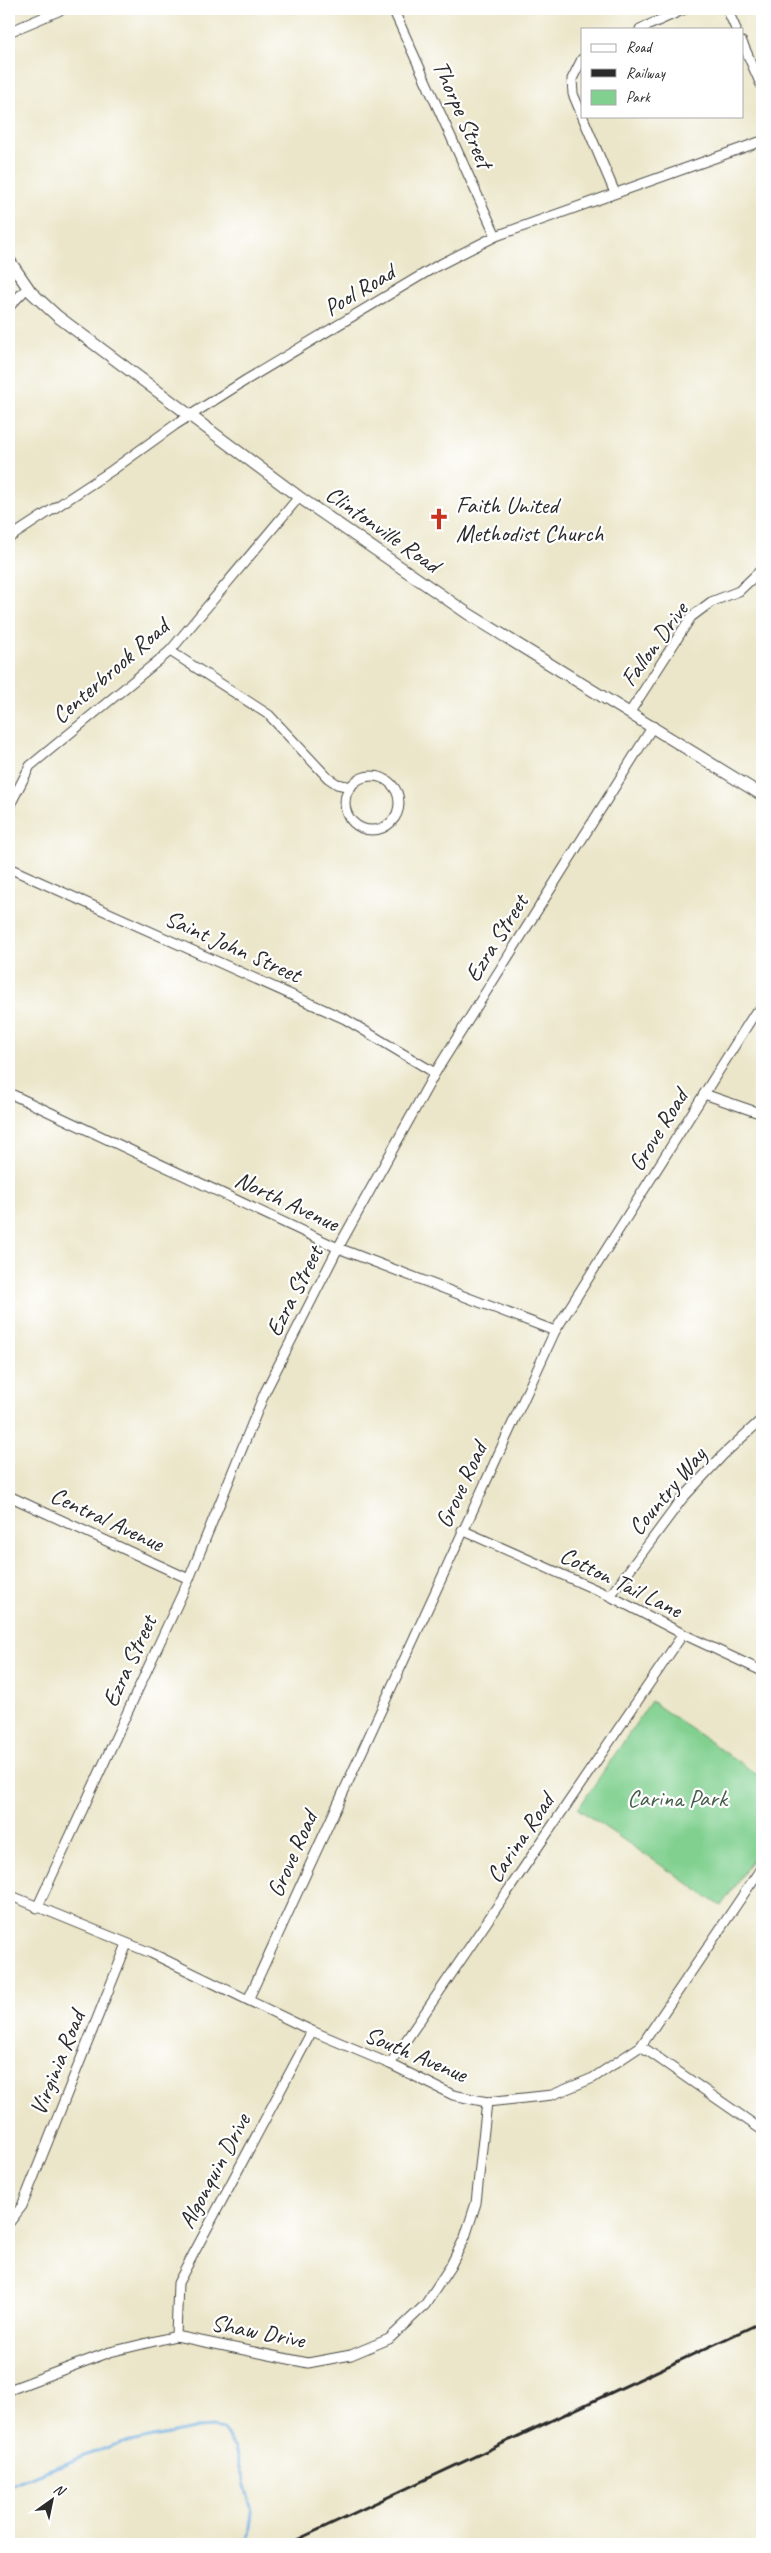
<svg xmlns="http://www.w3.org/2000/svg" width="771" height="2553" font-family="Caveat,sans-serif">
	<rect width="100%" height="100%" fill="#fff"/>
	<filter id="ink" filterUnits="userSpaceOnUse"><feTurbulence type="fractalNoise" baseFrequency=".02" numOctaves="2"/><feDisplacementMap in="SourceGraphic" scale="10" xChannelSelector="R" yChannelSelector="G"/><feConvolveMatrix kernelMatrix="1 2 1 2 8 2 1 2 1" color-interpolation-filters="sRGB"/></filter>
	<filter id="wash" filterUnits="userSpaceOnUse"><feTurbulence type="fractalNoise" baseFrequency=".0096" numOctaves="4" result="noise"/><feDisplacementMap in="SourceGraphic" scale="20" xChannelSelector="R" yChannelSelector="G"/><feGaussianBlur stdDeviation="1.12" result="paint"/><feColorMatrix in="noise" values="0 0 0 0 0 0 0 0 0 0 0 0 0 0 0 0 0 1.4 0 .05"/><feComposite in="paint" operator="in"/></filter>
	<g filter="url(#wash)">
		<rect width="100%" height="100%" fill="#ebe6c9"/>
		<!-- green -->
		<path fill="#81d090" stroke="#567e5e" d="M651 1701 762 1778V1846L721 1906 578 1809Z"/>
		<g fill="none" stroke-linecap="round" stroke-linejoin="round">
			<!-- stream -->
			<path stroke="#67a9db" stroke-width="3" d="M9 2485 114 2445 198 2428 214 2427 223 2429 235 2449 252 2511 248 2544"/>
		</g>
	</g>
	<g filter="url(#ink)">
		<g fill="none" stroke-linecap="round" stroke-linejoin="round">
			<!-- minor casing -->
			<g stroke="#484743" stroke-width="11">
				<g id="minor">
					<path d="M393 9 496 236"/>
					<path d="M727 9 736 29"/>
					<path d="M640 29 685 9"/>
					<path d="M9 32 63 9"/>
					<path d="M742 42 762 87"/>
					<path d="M582 59 572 79 573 94 615 193"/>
					<path d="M9 307 28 287"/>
					<path d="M9 538 111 471 175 425 246 380 435 267 496 236 762 141"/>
					<path d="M170 651 269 715 328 778 337 784 351 787"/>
					<path d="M630 712 691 617 711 602 739 591 762 569"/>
					<circle cx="372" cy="803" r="27"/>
					<path d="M9 807 30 766 170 651 299 497"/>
					<path d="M9 868 345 1019 435 1073"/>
					<path d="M9 1093 338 1248 555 1331"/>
					<path d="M704 1094 762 1114"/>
					<path d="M9 1496 189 1579"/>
					<path d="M462 1530 610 1596 683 1634 762 1671"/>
					<path d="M610 1596 682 1499 723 1455 762 1419"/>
					<path d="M9 1895 151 1953 312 2031 390 2064 453 2095 487 2102 552 2095 593 2078 641 2046 762 1867"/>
					<path d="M37 1908 189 1579 265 1392 338 1248 435 1073 653 726"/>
					<path d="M248 2000 555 1331 755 1013"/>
					<path d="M641 2046 762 2130"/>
					<path d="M390 2064 683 1634"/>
					<path d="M9 2223 22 2206 127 1944"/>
					<path d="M176 2336 178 2283 312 2031"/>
					<path d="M9 2390 110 2352 176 2336 308 2363 351 2355 389 2339 425 2305 450 2267 465 2237 476 2203 487 2102"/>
				</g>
			</g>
			<!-- major casing -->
			<g stroke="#484743" stroke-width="13">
				<path id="major" d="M9 260 31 292 57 316 299 497 467 613 762 795"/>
			</g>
			<!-- minor -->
			<use href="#minor" stroke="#fff" stroke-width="9"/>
			<!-- major -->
			<use href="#major" stroke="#fff" stroke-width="11"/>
			<!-- rail -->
			<path stroke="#2b2b2b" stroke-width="3" d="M288 2544 762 2322"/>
		</g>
	</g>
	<!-- icons -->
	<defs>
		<g id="church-bare" transform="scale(1.725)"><path d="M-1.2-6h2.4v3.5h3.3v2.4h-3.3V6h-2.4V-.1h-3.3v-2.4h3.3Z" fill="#c8321e" stroke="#fff" stroke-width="2.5" paint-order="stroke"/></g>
	</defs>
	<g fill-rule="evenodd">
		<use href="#church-bare" x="439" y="519"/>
	</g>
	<g text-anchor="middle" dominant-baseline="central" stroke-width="4.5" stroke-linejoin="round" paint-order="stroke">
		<!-- street labels -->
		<g font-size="24" fill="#2b2b2b" stroke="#fff">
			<text transform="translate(463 114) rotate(66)">Thorpe Street</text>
			<text transform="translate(359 290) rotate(-31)">Pool Road</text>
			<text transform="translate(383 529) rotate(35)">Clintonville Road</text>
			<text transform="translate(654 644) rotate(-54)">Fallon Drive</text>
			<text transform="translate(110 671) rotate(-41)">Centerbrook Road</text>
			<text transform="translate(496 938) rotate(-58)">Ezra Street</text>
			<text transform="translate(233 946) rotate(24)">Saint John Street</text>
			<text transform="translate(658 1130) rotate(-58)">Grove Road</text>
			<text transform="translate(287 1201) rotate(25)">North Avenue</text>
			<text transform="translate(294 1291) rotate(-63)">Ezra Street</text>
			<text transform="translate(461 1485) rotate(-65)">Grove Road</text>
			<text transform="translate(667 1491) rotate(-50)">Country Way</text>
			<text transform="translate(107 1519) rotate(25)">Central Avenue</text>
			<text transform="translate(621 1582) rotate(26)">Cotton Tail Lane</text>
			<text transform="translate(129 1661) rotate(-65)">Ezra Street</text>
			<text transform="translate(520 1838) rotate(-56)">Carina Road</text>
			<text transform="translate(292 1854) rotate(-66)">Grove Road</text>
			<text transform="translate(416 2054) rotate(23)">South Avenue</text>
			<text transform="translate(57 2063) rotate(-68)">Virginia Road</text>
			<text transform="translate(214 2171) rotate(-62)">Algonquin Drive</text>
			<text transform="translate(258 2331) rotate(11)">Shaw Drive</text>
		</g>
		<!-- poi labels -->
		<g font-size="24" fill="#2b2b2b" stroke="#fff" text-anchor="start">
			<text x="456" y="505">Faith United<tspan x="456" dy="28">Methodist Church</tspan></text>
		</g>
		<!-- park labels -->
		<g font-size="24" fill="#455d49" stroke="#fff">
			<text x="677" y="1798">Carina Park</text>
		</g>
	</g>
	<!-- margin -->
	<rect width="771" height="2553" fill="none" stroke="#fff" stroke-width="30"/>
	<!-- legend -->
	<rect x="581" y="28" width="162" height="90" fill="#ffffff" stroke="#aaaaaa"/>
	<rect x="591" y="44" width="25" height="8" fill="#ffffff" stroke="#aaaaaa"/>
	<text x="626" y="52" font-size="15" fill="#2b2b2b">Road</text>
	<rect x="591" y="69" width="25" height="8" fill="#2b2b2b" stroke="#aaaaaa"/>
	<text x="626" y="78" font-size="15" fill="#2b2b2b">Railway</text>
	<rect x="591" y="90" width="25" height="15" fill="#81d090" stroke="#aaaaaa"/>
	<text x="626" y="102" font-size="15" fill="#2b2b2b">Park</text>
	<!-- north arrow -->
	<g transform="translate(52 2500) rotate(33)" stroke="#ffffff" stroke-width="4" paint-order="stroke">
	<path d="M0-4L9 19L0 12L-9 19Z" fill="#2b2b2b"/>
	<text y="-8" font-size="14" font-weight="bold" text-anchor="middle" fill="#2b2b2b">N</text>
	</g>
</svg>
